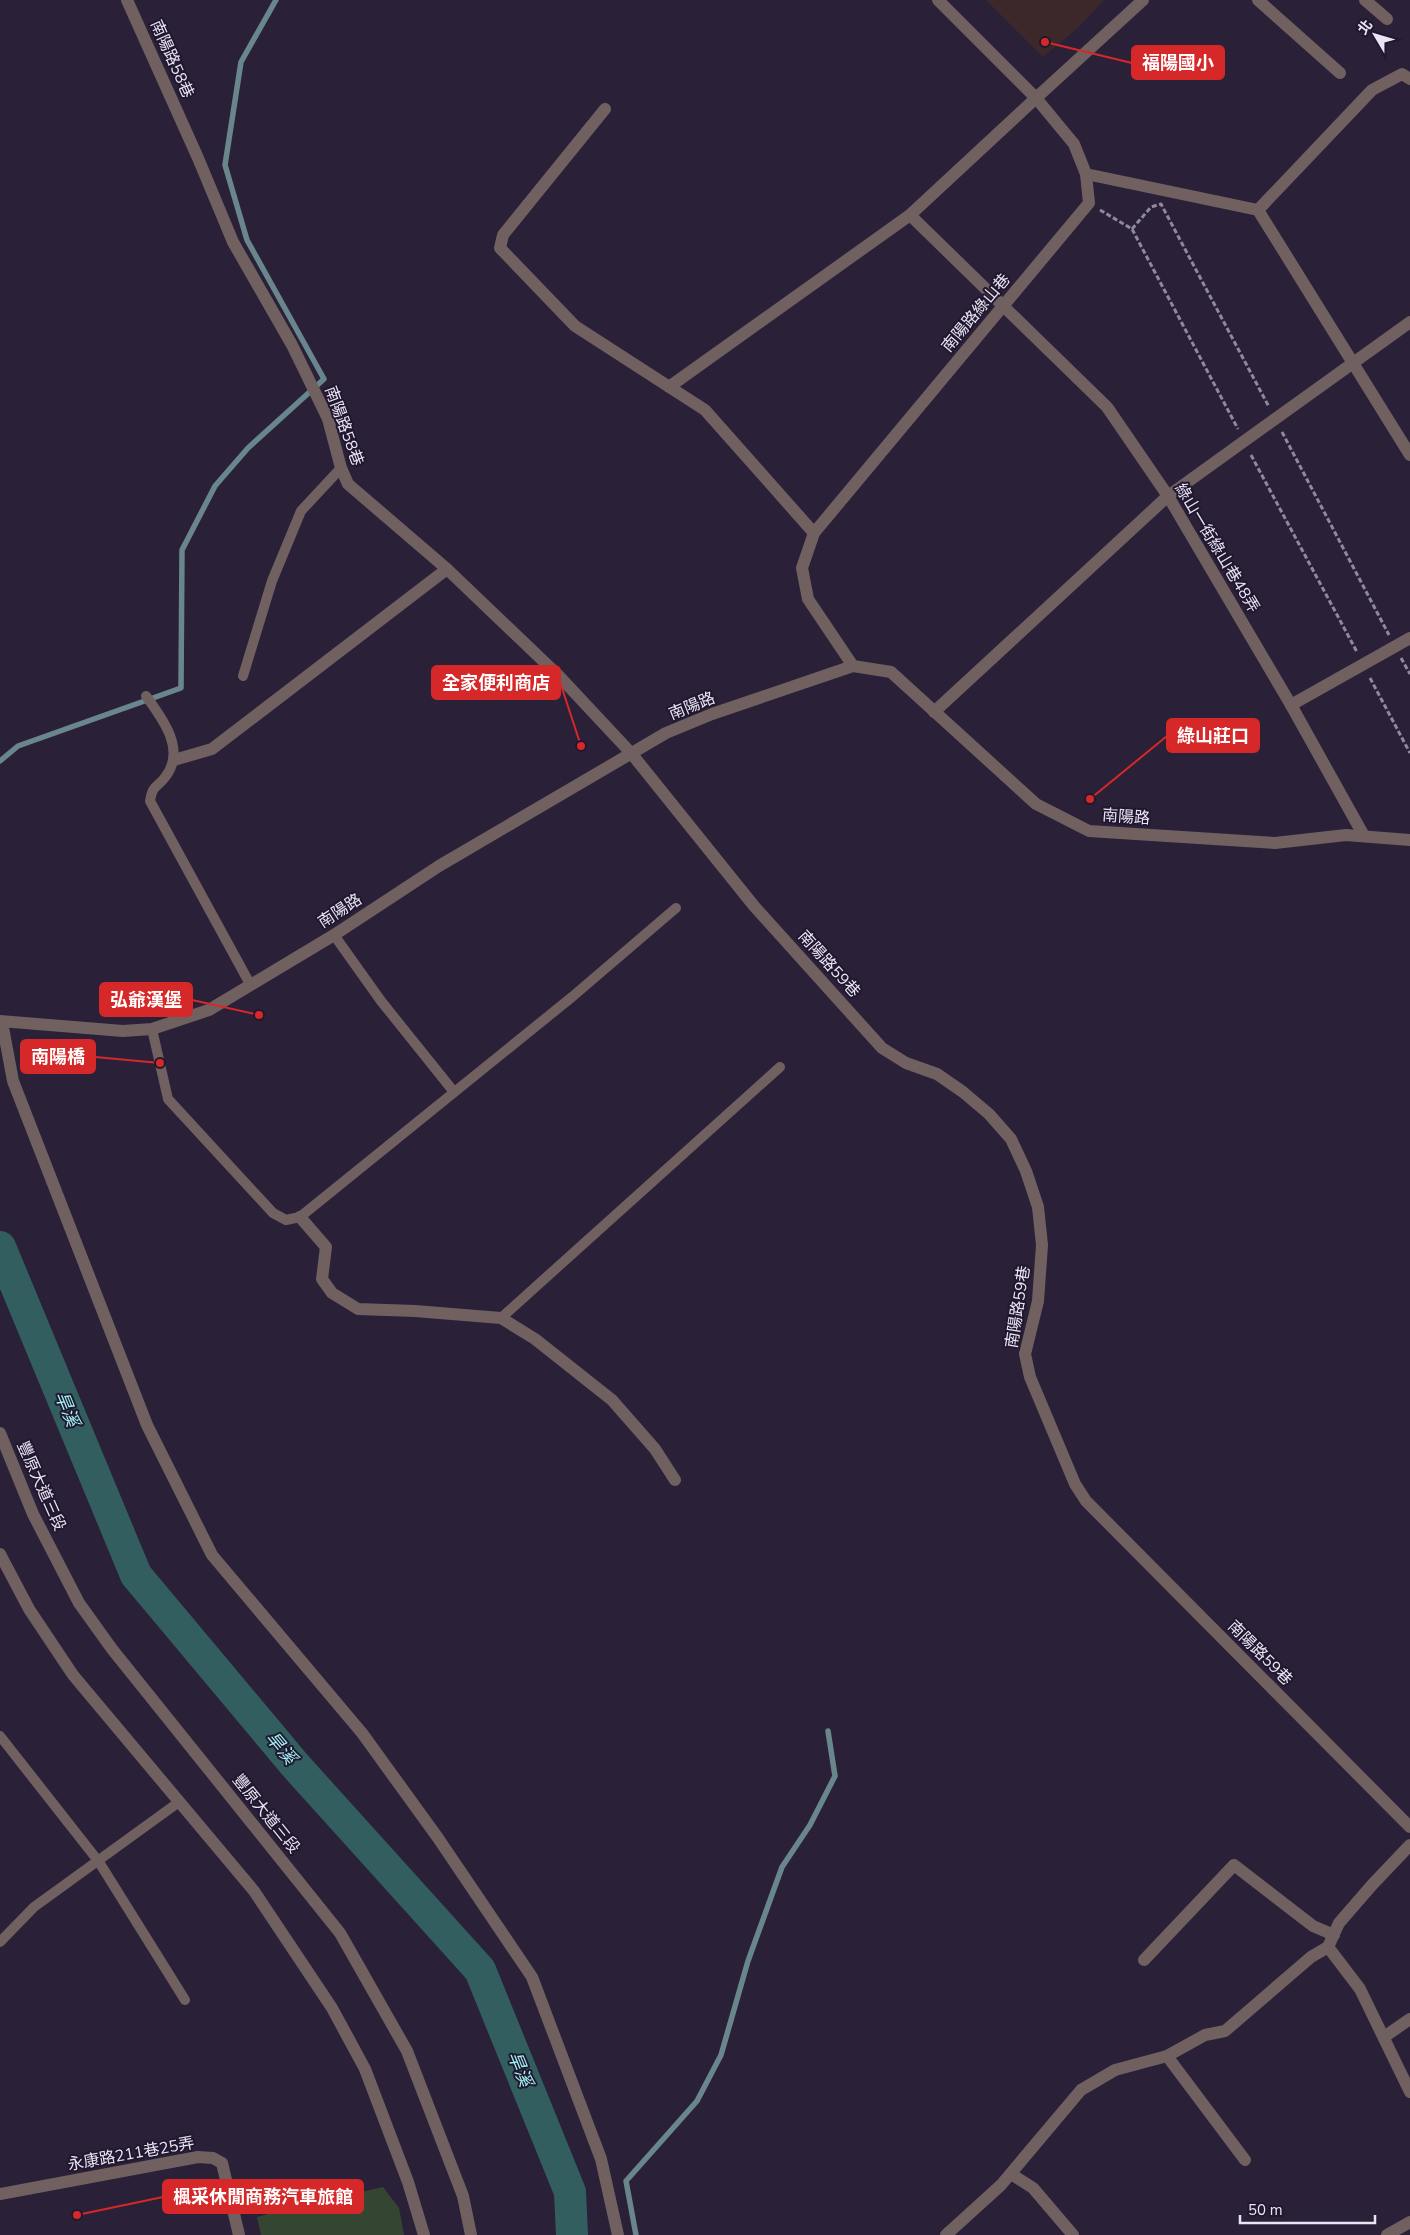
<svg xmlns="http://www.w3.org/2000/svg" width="1410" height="2235" font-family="'Nunito Sans','Noto Sans TC',sans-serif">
	<rect width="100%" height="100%" fill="#2a2139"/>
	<!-- education -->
	<path fill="#3c282a" d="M986 0H1104L1079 27 1043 57Z"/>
	<!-- green -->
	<path fill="#344632" d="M383 2187 399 2208 404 2235H261L257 2217 290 2208Z"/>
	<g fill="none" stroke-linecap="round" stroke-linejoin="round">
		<!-- stream -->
		<g stroke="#69868d" stroke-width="5.5">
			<path d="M0 761 18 746 181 688 182 550 215 486 248 448 324 379 247 240 225 165 241 62 276 0"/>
			<path d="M636 2235 626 2181 697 2101 721 2055 748 1961 782 1867 810 1825 835 1776 828 1731"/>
		</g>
		<!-- river -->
		<path stroke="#325e60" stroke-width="32" d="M0 1247 136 1575 295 1765 480 1970 570 2192 572 2235"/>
		<!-- path -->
		<g stroke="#90899d" stroke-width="3" stroke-dasharray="5 2.5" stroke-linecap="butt">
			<path d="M1100 210 1132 229 1238 429"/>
			<path d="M1132 229 1151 207 1161 204 1269 407"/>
			<path d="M1282 432 1389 635"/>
			<path d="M1251 455 1357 652"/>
			<path d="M1401 658 1410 674"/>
			<path d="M1370 678 1410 753"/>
		</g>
		<!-- service -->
		<g stroke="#716060" stroke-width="10">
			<path d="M243 676 272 581 301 511 341 468"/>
			<path d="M146 696C162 718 186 749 166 776 157 789 153 783 150 801L250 984"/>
			<path d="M334 935 381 1001 454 1092"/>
			<path d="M152 1029 168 1099 273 1213 286 1220 300 1217 572 997 676 908"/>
			<path d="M501 1318 780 1067"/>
			<path d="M0 1736 99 1862 185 2000"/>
			<path d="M0 1942 34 1907 179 1802"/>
		</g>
		<!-- minor -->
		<g stroke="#716060" stroke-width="12">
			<path d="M127 0 198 158 233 242 292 345 328 419 341 468 348 484 447 569 559 676 631 753 754 906 882 1048 906 1063 937 1074 963 1092 989 1114 1011 1139 1026 1171 1038 1207 1042 1245 1038 1301 1025 1354 1030 1377 1075 1484 1086 1501 1410 1827"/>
			<path d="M938 0 1036 98 910 215 1107 407 1168 496 1291 705 1364 836"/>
			<path d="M1258 0 1340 73"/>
			<path d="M1365 0 1387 19"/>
			<path d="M605 109 503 235 500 248 575 326 705 410 814 533"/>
			<path d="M1086 174 1258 210 1410 455"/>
			<path d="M1258 210 1372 90 1402 74 1410 79"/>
			<path d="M669 387 910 215"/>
			<path d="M853 666 808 599 802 568 814 533 1089 203 1086 174 1074 144 1036 98 1143 0"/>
			<path d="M1291 705 1410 638"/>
			<path d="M934 712 1168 496 1410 322"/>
			<path d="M174 760 212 749 447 569"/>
			<path d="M2 1022 13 1081 147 1425 212 1555 362 1733 438 1838 532 1977 601 2159 618 2235"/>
			<path d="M300 1217 326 1247 322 1279 332 1293 358 1309 415 1311 501 1318 535 1339 612 1400 655 1449 675 1480"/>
			<path d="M1144 1960 1234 1865 1313 1926 1334 1935"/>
			<path d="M1384 2037 1410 2019"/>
			<path d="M1167 2056 1245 2160"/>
			<path d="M1011 2174 1033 2188 1073 2235"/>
			<path d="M0 2194 198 2157 213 2158 222 2163 239 2235"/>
			<path d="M946 2235 1001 2185 1081 2090 1115 2070 1167 2056 1205 2035 1225 2031 1311 1957 1328 1947"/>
			<path d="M1387 2235 1410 2222"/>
		</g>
		<!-- tertiary -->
		<g stroke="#716060" stroke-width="12">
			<path d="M0 1021 123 1031 152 1029 209 1010 334 935 439 866 666 733 712 714 853 666 891 672 1036 804 1089 831 1275 843 1346 835 1410 840"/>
			<path d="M0 1433 33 1514 79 1603 112 1649 340 1933 407 2051 463 2196 471 2235"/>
			<path d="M0 1554 29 1609 73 1675 254 1891 332 2008 365 2069 408 2182 424 2235"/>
			<path d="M1410 1845 1372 1885 1339 1923 1328 1947 1360 1989 1410 2092"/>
		</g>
	</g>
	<g text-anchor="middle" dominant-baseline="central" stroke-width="4" stroke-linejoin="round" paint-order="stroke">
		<!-- street labels -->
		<g font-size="16" fill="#eae5f5" stroke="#21182f">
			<text transform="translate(172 59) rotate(66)">南陽路58巷</text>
			<text transform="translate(976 313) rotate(-50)">南陽路綠山巷</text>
			<text transform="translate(344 426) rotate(70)">南陽路58巷</text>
			<text transform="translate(1217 548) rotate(59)">綠山一街綠山巷48弄</text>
			<text transform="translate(692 706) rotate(-22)">南陽路</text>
			<text transform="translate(1126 817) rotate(4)">南陽路</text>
			<text transform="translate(340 911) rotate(-33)">南陽路</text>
			<text transform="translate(829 964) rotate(48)">南陽路59巷</text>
			<text transform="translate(1018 1307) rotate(-81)">南陽路59巷</text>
			<text transform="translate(41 1486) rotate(66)">豐原大道三段</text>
			<text transform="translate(1260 1653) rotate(45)">南陽路59巷</text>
			<text transform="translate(266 1814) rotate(51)">豐原大道三段</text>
			<text transform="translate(131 2154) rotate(-10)">永康路211巷25弄</text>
		</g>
		<!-- water labels -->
		<g font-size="18" font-style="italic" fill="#a1f2f6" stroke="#21182f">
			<text transform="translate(67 1409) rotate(68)">旱溪</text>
			<text transform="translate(281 1748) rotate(50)">旱溪</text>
			<text transform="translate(520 2069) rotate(68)">旱溪</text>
		</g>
	</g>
	<!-- callouts -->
	<path fill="none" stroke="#d62828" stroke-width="2" d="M1045 42L1132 63M581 746L560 682M1090 799L1167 736M259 1015L192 1000M160 1063L95 1057M77 2215L163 2197"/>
	<g fill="#d62828" stroke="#21182f" stroke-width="2">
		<circle cx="1045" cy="42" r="5"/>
		<circle cx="581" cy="746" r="5"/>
		<circle cx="1090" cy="799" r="5"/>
		<circle cx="259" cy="1015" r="5"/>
		<circle cx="160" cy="1063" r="5"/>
		<circle cx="77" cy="2215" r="5"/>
	</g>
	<g fill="#d62828" stroke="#d62828" stroke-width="2">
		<rect x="1132" y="46" width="92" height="33" rx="5"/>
		<rect x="432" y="666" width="128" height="33" rx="5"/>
		<rect x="1167" y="719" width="92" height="33" rx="5"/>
		<rect x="100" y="983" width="92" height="33" rx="5"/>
		<rect x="21" y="1040" width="74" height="33" rx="5"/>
		<rect x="163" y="2180" width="200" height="33" rx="5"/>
	</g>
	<g font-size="18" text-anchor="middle" font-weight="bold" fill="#fff">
		<text x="1178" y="69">福陽國小</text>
		<text x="496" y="689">全家便利商店</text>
		<text x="1213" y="742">綠山莊口</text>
		<text x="146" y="1006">弘爺漢堡</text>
		<text x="58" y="1063">南陽橋</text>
		<text x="263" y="2203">楓采休閒商務汽車旅館</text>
	</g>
	<!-- north arrow -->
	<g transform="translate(1375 35) rotate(308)" stroke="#21182f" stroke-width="4" paint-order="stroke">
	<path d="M0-4L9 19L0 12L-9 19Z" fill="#eae5f5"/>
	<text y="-8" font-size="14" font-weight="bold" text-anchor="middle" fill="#eae5f5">北</text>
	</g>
	<!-- scale -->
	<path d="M1240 2215v8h135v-8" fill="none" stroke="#eae5f5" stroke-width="2.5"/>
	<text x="1248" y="2215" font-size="15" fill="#eae5f5" stroke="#21182f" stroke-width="4" paint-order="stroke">50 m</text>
</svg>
